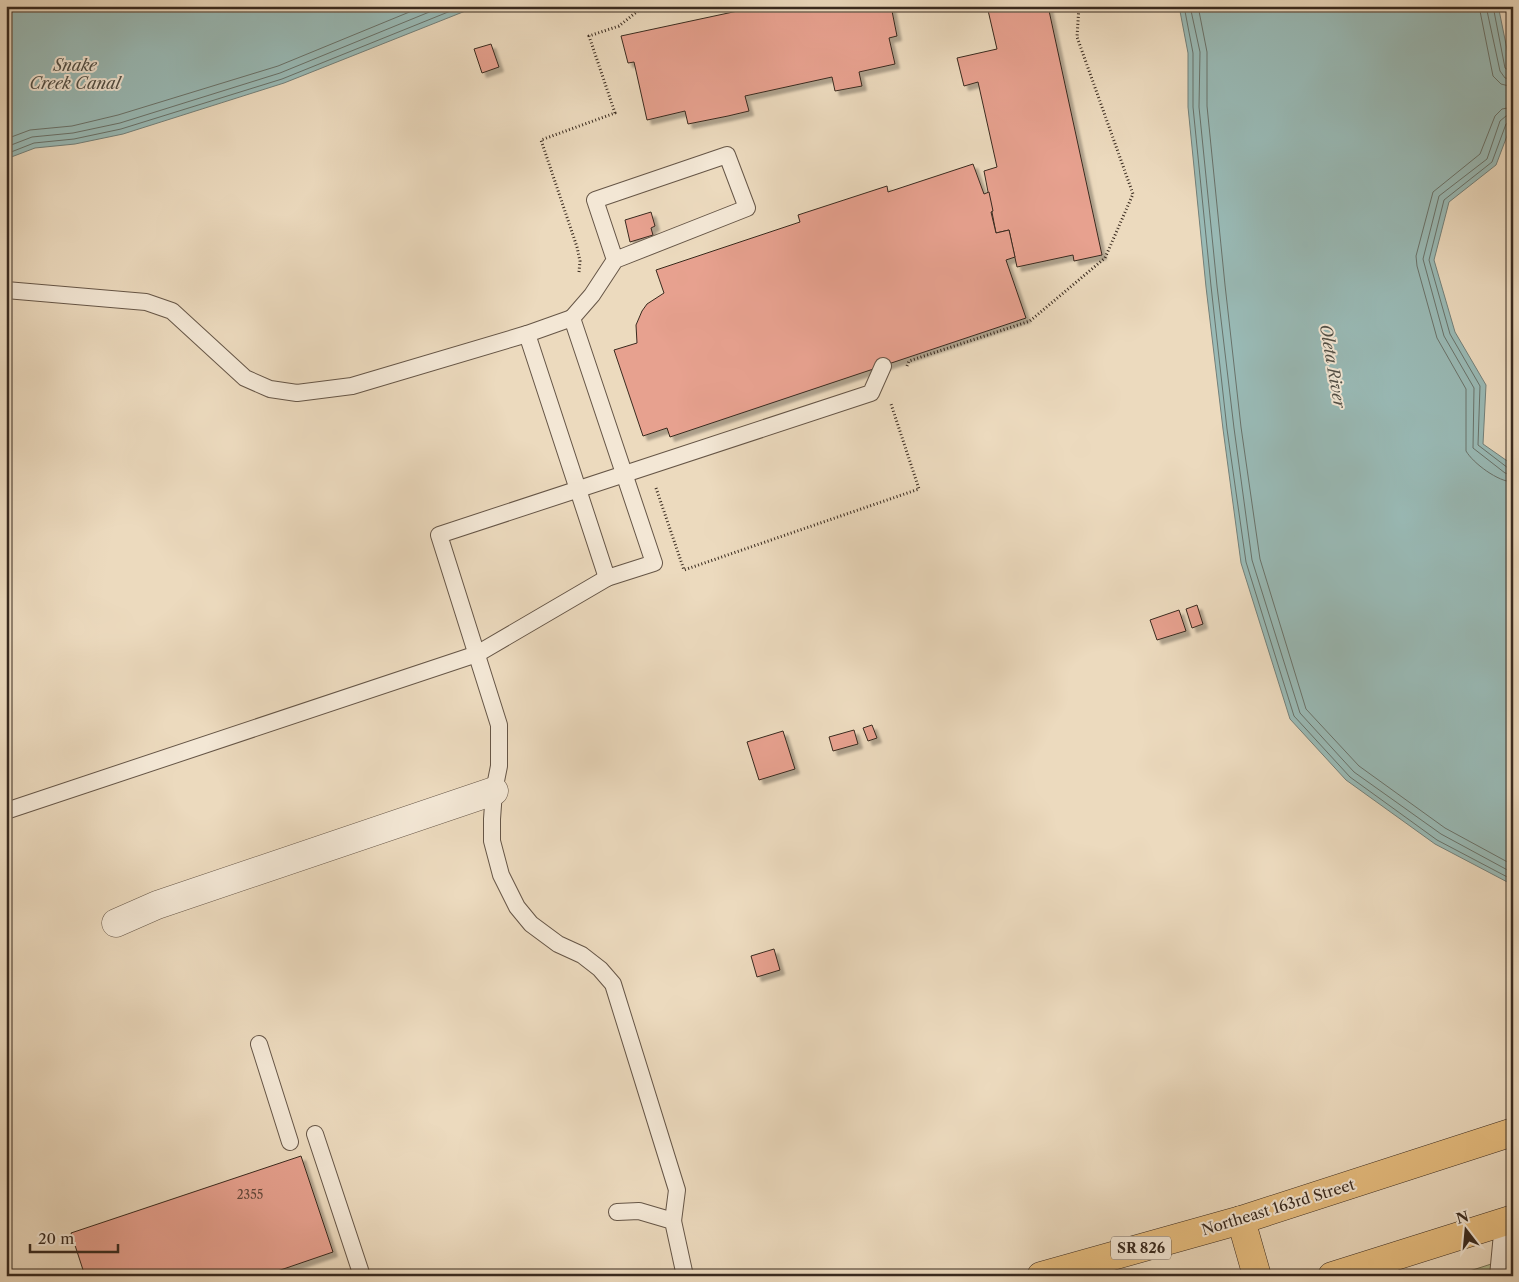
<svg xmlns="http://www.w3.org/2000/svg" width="1519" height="1282" font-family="'Libre Caslon Text',serif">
	<defs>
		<filter id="shadow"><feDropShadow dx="4.5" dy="4.5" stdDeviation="1" flood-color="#0004"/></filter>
	</defs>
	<rect width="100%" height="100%" fill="#ecdabe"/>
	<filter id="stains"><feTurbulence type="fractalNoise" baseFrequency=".004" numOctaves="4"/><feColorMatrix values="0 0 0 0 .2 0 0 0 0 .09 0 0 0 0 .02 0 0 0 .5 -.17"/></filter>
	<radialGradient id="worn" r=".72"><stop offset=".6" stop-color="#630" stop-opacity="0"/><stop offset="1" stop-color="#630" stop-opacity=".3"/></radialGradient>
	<!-- green -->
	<path fill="#b5c094" stroke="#77755a" d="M1513 1257V1276H1454Z"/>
	<!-- water -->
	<g fill="#99bab6" stroke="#73807a">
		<path d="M6 6H478L284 83 123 134 75 144 35 148 6 159Z"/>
		<path d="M1179 6H1497L1499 10 1513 79V120L1496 165 1449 202 1434 260 1455 332 1486 385 1483 444 1513 465V885L1435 844 1346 780 1290 719 1241 563 1223 429 1206 287 1188 107V53Z"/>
	</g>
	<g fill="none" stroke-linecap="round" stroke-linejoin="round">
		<!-- shore -->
		<g stroke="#69726a" stroke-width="1">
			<path d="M1184 6 1193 53V107L1211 286 1227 429 1246 562 1294 716 1350 777 1437 840 1513 880"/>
			<path d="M1190 6 1200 52 1199 107 1217 286 1234 428 1252 560 1300 713 1354 772 1441 834 1513 873"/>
			<path d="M1198 6 1207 52V106L1225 285 1241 427 1260 559 1306 709 1359 766 1445 828 1513 865"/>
			<path d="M1479 6 1493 76 1501 84 1513 87"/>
			<path d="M1486 6 1500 71 1505 78 1513 79"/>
			<path d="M1493 6 1505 68 1513 73"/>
			<path d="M1513 107 1502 109 1495 116 1480 154 1433 192 1416 256 1417 266 1437 338 1466 389V451C1473 463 1498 482 1513 482"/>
			<path d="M1513 115 1506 116 1500 121 1487 159 1439 196 1423 259 1444 336 1474 388 1473 448 1505 473 1513 475"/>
			<path d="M1513 121 1506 124 1492 162 1444 200 1429 260 1450 334 1480 386 1478 445 1508 468 1513 469"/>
			<path d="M6 139 30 130 72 126 118 115 278 66 424 6"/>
			<path d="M6 147 32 137 73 133 120 123 280 73 444 6"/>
			<path d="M6 154 34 143 74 139 121 129 282 79 463 6"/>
		</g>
	</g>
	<!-- building -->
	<g fill="#e7a18f" stroke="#392a1f" filter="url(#shadow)">
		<path d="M761 6H891L897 36 889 38 895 64 859 72 862 86 835 91 832 77 745 96 749 111 728 116 688 124 685 111 647 120 634 62 628 63 621 36Z"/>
		<path d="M987 6H1048L1102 255 1074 261 1073 255 1017 267 1009 230 996 233 984 171 997 167 978 82 964 86 957 58 997 49Z"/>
		<path d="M491 44 499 67 482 73 474 49Z"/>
		<path d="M973 164 984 194 989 192 993 211 991 212 996 233 1009 230 1015 257 1006 260 1026 318 670 437 667 428 643 436 614 350 637 343 636 325 642 311 647 304 664 293 656 270 800 222 798 215 887 186 888 192Z"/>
		<path d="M651 212 655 226 651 228 653 235 630 242 625 220Z"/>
		<path d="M1197 605 1203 624 1192 628 1186 609Z"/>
		<path d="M1179 610 1186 631 1157 640 1150 620Z"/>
		<path d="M872 725 877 738 868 741 863 728Z"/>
		<path d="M854 730 858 744 833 751 829 737Z"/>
		<path d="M783 731 795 769 759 780 747 742Z"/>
		<path d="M774 949 780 970 757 977 751 956Z"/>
		<path d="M301 1156 333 1252 263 1276H85L71 1233Z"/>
	</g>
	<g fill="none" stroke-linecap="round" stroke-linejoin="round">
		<!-- lane casing -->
		<g stroke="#665647" stroke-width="18">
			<g id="lane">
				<path d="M6 290 146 302 172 311 245 378 270 389 297 393 352 386 527 334 572 318"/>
				<path d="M572 318 592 295 615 260 747 208 727 155 595 200 615 260"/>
				<path d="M527 334 607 578 654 563 572 318"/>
				<path d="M6 811 477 654 607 578"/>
				<path d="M259 1044 290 1142"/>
				<path d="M315 1134 362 1276"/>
				<path d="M617 1212 639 1211 673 1221 685 1276"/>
				<path d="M673 1221 677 1190 613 984 600 969 582 955 558 944 531 924 517 907 501 875 492 841V819L494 791 499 766V725L439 535 871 393 883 366"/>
				<path d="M1498 1276 1503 1223"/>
			</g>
		</g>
		<!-- street casing -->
		<g stroke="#665647" stroke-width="29">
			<path id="street" d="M116 923 157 905 494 791"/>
		</g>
		<!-- primary casing -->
		<g stroke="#392a1f" stroke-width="29">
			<g id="primary">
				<path d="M1241 1220 1257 1276"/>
				<path d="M1041 1276 1241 1220 1513 1132"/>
				<path d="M1332 1276 1513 1219"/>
			</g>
		</g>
		<!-- path -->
		<g stroke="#392a1f" stroke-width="3" stroke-dasharray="1 2.5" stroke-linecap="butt">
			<path d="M579 272 580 261 577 247 541 140 615 113 589 36 619 26 644 6"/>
			<path d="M907 366 909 361 1030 321 1105 258 1133 194 1077 37 1079 6"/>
			<path d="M656 488 684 570 919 489 891 404"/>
		</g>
		<!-- lane -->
		<use href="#lane" stroke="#f3e7d5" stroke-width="16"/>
		<!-- street -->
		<use href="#street" stroke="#f3e7d5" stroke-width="28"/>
		<!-- primary -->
		<use href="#primary" stroke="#e6bd7f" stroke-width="28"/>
	</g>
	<g text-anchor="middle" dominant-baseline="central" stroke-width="4" stroke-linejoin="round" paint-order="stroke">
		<!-- number labels -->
		<g font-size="12" fill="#64483b">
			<text x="250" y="1194">2355</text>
		</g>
		<!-- shield labels -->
		<rect fill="#f3e7d5" stroke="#716356" stroke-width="1" x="1111" y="1236.5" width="60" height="23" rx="4"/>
		<g font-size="14" font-weight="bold" fill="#392a1f">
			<text x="1141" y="1248">SR 826</text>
		</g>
		<!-- street labels -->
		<g font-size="15" fill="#392a1f" stroke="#f3e7d5">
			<text transform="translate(1278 1207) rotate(-17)">Northeast 163rd Street</text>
		</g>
		<!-- water labels -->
		<g font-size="16" font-style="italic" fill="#514e45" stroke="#f3e7d5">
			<text x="75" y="65">Snake<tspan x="75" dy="18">Creek Canal</tspan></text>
			<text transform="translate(1333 366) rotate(80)">Oleta River</text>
		</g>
	</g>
	<!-- margin -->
	<rect width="1519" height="1282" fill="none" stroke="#ecdabe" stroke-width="25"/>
	<rect x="8" y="8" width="1504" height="1267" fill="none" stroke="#392a1f" stroke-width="2.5"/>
	<rect x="12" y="12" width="1494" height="1257" fill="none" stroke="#392a1f"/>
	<!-- north arrow -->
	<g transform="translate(1466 1230) rotate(344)" stroke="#f3e7d5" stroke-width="4" paint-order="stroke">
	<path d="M0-4L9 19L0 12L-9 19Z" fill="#392a1f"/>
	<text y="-8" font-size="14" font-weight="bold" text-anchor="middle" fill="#392a1f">N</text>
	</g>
	<!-- scale -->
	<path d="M30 1244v8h88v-8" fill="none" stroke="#392a1f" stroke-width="2.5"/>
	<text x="38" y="1244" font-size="15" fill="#392a1f" stroke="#f3e7d5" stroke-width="4" paint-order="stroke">20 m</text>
	<rect width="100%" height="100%" filter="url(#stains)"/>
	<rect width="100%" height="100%" fill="url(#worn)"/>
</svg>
